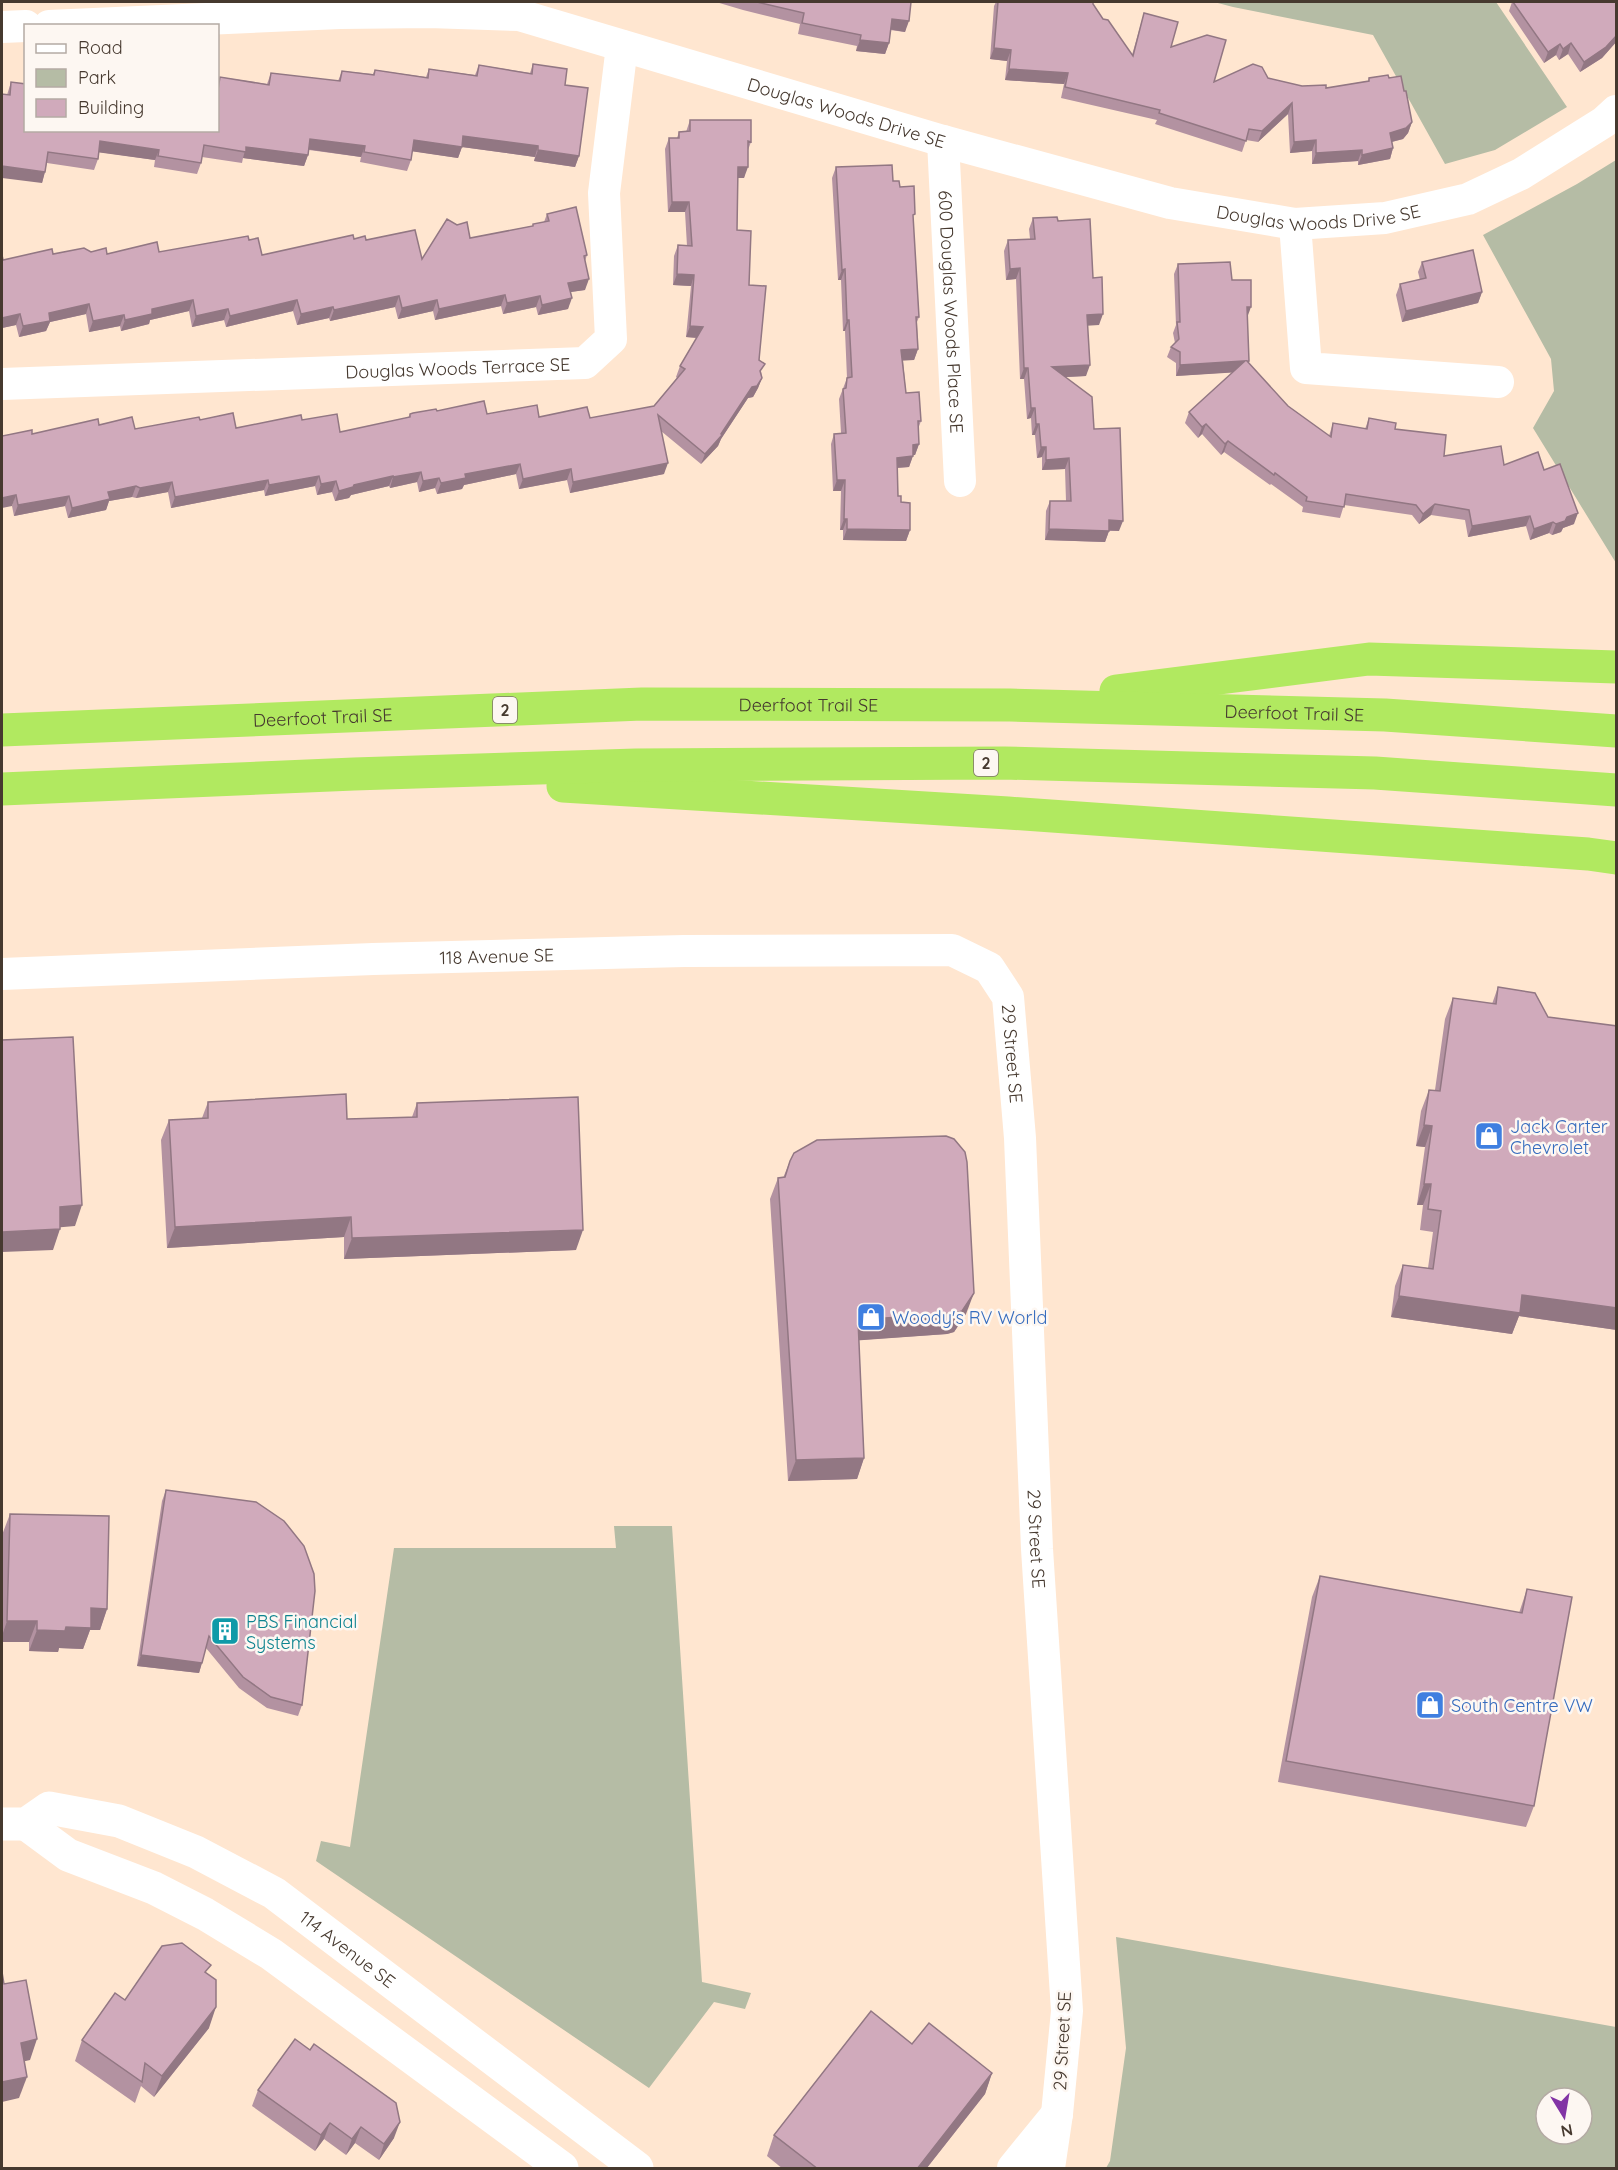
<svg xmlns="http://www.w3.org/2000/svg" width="1618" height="2170" font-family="Quicksand,sans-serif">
	<rect width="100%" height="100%" fill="#ffe6d0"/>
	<!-- green -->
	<g fill="#b5bca5" fill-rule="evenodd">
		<path d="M1214 2H1496L1567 107 1495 150 1445 164 1373 35 1233 7Z"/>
		<path d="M1616 160V563L1533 428 1554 391 1551 359 1483 235 1577 184Z"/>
		<path d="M614 1526H672L702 1982 751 1993 745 2009 714 2002 649 2088 316 1861 321 1841 350 1847 394 1548H616Z"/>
		<path d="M1116 1937 1616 2027V2168H1106L1110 2161 1126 2048ZM1546 2098H1582V2134H1546Z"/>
	</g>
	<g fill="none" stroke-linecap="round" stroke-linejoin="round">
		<!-- minor -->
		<g stroke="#fff" stroke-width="32">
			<path id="s1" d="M49 26 340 13 429 12 519 15 943 141 1170 203 1295 224 1385 218 1468 199 1521 174 1604 122 1616 111"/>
			<path d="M2 27 26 26"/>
			<path id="s2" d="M943 141 960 481"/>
			<path d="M1295 224 1306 368 1498 382"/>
			<path id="s3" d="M2 384 585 363 611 339 604 193 622 46"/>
			<path id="s4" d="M2 974 373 959 684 951 952 950 989 968 1008 997 1020 1138 1037 1549 1067 2011 1057 2114 1049 2168"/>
			<path d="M1013 2168 1057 2114"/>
		</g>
		<!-- secondary -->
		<g stroke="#fff" stroke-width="33">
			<path id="s5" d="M2 1824H26L49 1808 119 1821 196 1852 274 1893 637 2168"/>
			<path d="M26 1824 68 1855 154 1888 205 1914 271 1954 562 2168"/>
		</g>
		<!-- motorway -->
		<g stroke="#b1e960" stroke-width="33">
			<path d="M1116 691 1369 659 1616 667"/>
			<path id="s6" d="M2 730 642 704 1010 705 1385 715 1616 731"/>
			<path d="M563 786 1008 813 1588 854 1616 858"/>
			<path d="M2 789 354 774 636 765 1004 763 1375 773 1616 790"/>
		</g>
	</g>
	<!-- wall -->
	<g fill="#b392a1">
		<path d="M716 2H911L905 32 890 30 889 43 885 54 856 51 857 46 798 34 800 24 743 10Z"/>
		<path d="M996 2H1093V4L1103 19 1132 55 1144 13 1171 47 1214 82 1268 78 1302 86 1326 88 1368 81 1369 78H1389L1404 91 1412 122 1408 133 1403 139 1392 142 1393 148 1390 159 1358 165V161L1312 164V151L1290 153 1288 114 1258 142 1246 140 1242 152 1155 124 1157 120 1061 98 1064 84 1005 80 1007 61 990 59 994 6Z"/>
		<path d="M1512 2H1617V41L1602 58 1580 72 1568 54 1559 60 1556 55 1544 63 1509 11Z"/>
		<path d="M533 64 565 85 579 156 575 167 534 161 535 157 462 147 458 158 412 151 411 160 407 171 360 162 361 157 309 150 308 155 304 166 243 158 242 163 202 157 201 163 197 174 154 167 155 160 99 152 98 159 94 170 47 163 42 183 7 95 11 82 218 130V83L220 77 267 84 271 73 338 81 342 71 373 74 375 70 426 77 429 69 475 75 479 65 530 73Z"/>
		<path d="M690 120 751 142 748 150 744 178H738L737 230 749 285 762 378 758 388 753 397 748 398 721 439 718 446 701 464 661 431 664 474 570 493 567 480 519 489 516 474 464 485 462 489 437 494 435 488 419 492 417 482 390 488 389 486 351 495 349 498 335 501 332 492 317 495 315 486 265 496 264 490 171 508 168 492 136 498 132 497 109 501 106 510 68 518 65 506 14 516 12 506 32 434 99 425 135 429 200 420 236 428 302 420 340 432 408 418 410 414 437 411 487 414 590 418 654 406 677 378 676 377 680 366 697 338 686 337 691 286 673 285 674 256 678 245 687 246 685 212H668L665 149 669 138H677L679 132H686Z"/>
		<path d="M836 167 893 181 913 220 919 317 917 322 918 349 914 360H903L906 393 921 421 918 429 919 444 915 455H913L909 467 898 468V496L910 530 906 541 843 540V530H840L841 491H833L831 444 834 434 841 433 839 399 847 378 845 331H843L841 280H838L832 178Z"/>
		<path d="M547 214 587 255 585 261V290L570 292 568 309 538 315 536 307 503 314 501 306 435 320 433 311 398 319 395 307 330 321 329 318 297 325 293 311 226 327 224 320 192 327 189 311 150 320 149 324 121 331 120 326 89 332 86 314 50 322 46 331 19 337 16 325 2 328V255L3 260 53 254 91 252 107 254 159 252 249 240 262 255 354 239 366 240 422 259 470 238 532 226 544 222Z"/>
		<path d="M1033 218 1058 221 1093 278 1099 325H1087L1086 376 1065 377 1094 429 1119 531H1109L1105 542 1045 540 1046 511 1050 501H1066L1065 469 1042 470V457L1037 458 1035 435H1032L1031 418 1027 419 1024 379H1020L1016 279 1006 280 1004 251 1008 240 1030 239 1029 229Z"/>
		<path d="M1422 262 1482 292 1478 303 1402 322 1396 295 1400 284 1420 280 1418 272Z"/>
		<path d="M1178 264 1232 280 1247 318 1249 363 1288 406 1329 436 1333 423 1365 429 1369 418 1395 429 1444 456 1544 470 1574 524 1563 528 1561 532 1552 535 1549 533 1530 540 1526 526 1468 537 1465 520 1431 515 1419 524 1412 515 1344 505 1340 518 1302 512 1303 507 1271 484 1270 485 1224 452 1221 455 1202 434 1198 438 1185 423 1189 412 1233 372 1176 376V363L1167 357 1171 347 1175 343 1173 333 1176 325 1174 274Z"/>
		<path d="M1498 987 1548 1017 1617 1026V1330L1519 1316 1512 1334 1391 1317 1395 1286 1403 1265 1428 1268 1433 1232 1420 1230 1423 1205H1417L1425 1147 1416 1146 1421 1111 1429 1090H1435L1445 1019 1453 998 1492 1004Z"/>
		<path d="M208 1102 347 1119 412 1117 417 1103 576 1250 344 1259V1237L167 1248 161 1140 169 1120 202 1118Z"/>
		<path d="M790 1161 966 1314 954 1332 947 1334 859 1340 864 1458 857 1479 788 1481 770 1199 778 1178H783Z"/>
		<path d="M166 1490 302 1705 298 1716 267 1708 239 1688 206 1648 199 1673 137 1666 162 1501Z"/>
		<path d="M10 1514 107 1609 100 1630H90L83 1649 59 1648 58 1652 29 1651V1642H2V1535Z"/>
		<path d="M1320 1576 1519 1613 1527 1589 1534 1806 1526 1827 1278 1782 1312 1597Z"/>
		<path d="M207 1974 209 2028 154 2097 141 2086 135 2103 75 2061 82 2040 125 2000Z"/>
		<path d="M992 2073 985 2094 926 2169H783L767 2156 774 2135Z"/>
		<path d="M258 2090 394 2138 379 2160 355 2143 346 2155 324 2139 315 2151 252 2106Z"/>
	</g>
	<!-- shaded-wall -->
	<g fill="#927783">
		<path d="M892 19 909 21 905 32 888 29Z"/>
		<path d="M1617 35V41L1602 58 1580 72 1584 62Z"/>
		<path d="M860 40 889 43 885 54 856 51Z"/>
		<path d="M1571 43 1568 54 1559 60 1563 49Z"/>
		<path d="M1560 44 1556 55 1544 63 1548 52Z"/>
		<path d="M994 48 1011 50 1007 61 990 59Z"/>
		<path d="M1009 69 1068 73 1064 84 1005 80Z"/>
		<path d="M1292 103 1288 114 1258 142 1262 131Z"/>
		<path d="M1412 122 1408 133 1403 139 1387 143 1390 133Z"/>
		<path d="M463 136 538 146 535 157 462 147 458 158 410 151 414 140Z"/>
		<path d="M310 139 365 146 361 157 306 149Z"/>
		<path d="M1316 140 1312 151 1290 153 1294 142Z"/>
		<path d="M100 141 159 150 155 160 96 152Z"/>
		<path d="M246 147 308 155 304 166 243 158Z"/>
		<path d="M1393 148 1390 159 1358 165 1362 155Z"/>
		<path d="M538 150 579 156 575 167 534 161Z"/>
		<path d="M1362 150 1358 161 1312 164 1316 153Z"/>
		<path d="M2 166 45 172 42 183 2 178Z"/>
		<path d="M738 167H748L744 178H734Z"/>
		<path d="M672 202H689L685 212H668Z"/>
		<path d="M1020 268 1016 279 1006 280 1010 269Z"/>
		<path d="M845 269 841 280H838L842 270Z"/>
		<path d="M677 274 694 275 691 286 673 285Z"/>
		<path d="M589 279 585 290 564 293 568 283Z"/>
		<path d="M1482 292 1478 303 1402 322 1406 311Z"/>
		<path d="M505 295 501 306 435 320 439 309Z"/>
		<path d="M399 296 395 307 330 321 334 310Z"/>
		<path d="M540 296 536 307 503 314 507 303Z"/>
		<path d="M572 298 568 309 538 315 542 305Z"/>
		<path d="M193 300 189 311 150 320 149 324 121 331 125 320 152 309Z"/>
		<path d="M297 300 293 311 226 327 230 316Z"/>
		<path d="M437 300 433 311 398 319 402 308Z"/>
		<path d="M89 304 86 314 50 322 46 331 19 337 23 326 49 313Z"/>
		<path d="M333 307 329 318 297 325 301 314Z"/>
		<path d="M1247 307H1251L1247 318Z"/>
		<path d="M228 309 224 320 192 327 196 316Z"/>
		<path d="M20 314 16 325 2 328V318Z"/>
		<path d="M1103 314 1099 325 1083 326 1087 315Z"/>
		<path d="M124 315 120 326 89 332 93 321Z"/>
		<path d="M847 320H849L845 331H843Z"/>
		<path d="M690 326 703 327 699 338 686 337Z"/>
		<path d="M918 349 914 360 897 361 901 350Z"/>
		<path d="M1245 361 1241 372 1176 376 1180 365Z"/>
		<path d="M1090 365 1086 376 1048 378 1052 367Z"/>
		<path d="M1024 368H1028L1024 379H1020Z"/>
		<path d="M762 378 758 388 753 397 748 398 721 439 718 446 701 464 705 454 752 387Z"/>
		<path d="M1031 408H1035L1031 418 1027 419Z"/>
		<path d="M1036 424H1039L1035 435H1032Z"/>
		<path d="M1206 424 1202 434 1198 438 1202 427Z"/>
		<path d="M1228 441 1224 452 1221 455 1225 444Z"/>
		<path d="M919 444 915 455H909L913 445Z"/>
		<path d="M1041 447H1046L1042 457 1037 458Z"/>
		<path d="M913 456 909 467 893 468 897 458Z"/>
		<path d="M1069 458 1065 469 1042 470 1046 460Z"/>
		<path d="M668 463 664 474 570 493 573 482Z"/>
		<path d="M520 464 516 474 464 485 462 489 437 494 441 483 465 474Z"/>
		<path d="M571 469 567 480 519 489 523 479Z"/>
		<path d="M421 472 417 482 390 488 393 477Z"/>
		<path d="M319 476 315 486 265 496 269 485Z"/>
		<path d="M393 476 389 486 351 495 349 498 335 501 339 491 354 485Z"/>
		<path d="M439 478 435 488 419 492 423 481Z"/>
		<path d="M268 480 264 490 171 508 175 497Z"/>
		<path d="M837 480H845L841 491H833Z"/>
		<path d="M336 481 332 492 317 495 321 484Z"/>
		<path d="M172 482 168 492 136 498 140 488Z"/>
		<path d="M136 486 132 497 109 501 106 510 68 518 72 508 108 492Z"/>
		<path d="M16 495 12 506 2 508V498Z"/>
		<path d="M69 496 65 506 14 516 18 505Z"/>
		<path d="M1435 504 1431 515 1419 524 1423 514Z"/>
		<path d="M1578 513 1574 524 1563 528 1561 532 1552 535 1556 524 1567 517Z"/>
		<path d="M1530 516 1526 526 1468 537 1472 526Z"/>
		<path d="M844 519H847L843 530H840Z"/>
		<path d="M1109 520 1123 521 1119 531 1105 530Z"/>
		<path d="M1553 522 1549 533 1530 540 1534 529Z"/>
		<path d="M847 529 910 530 906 541 843 540Z"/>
		<path d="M1049 529 1109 531 1105 542 1045 540Z"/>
		<path d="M1424 1125 1432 1126 1425 1147 1416 1146Z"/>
		<path d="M1424 1184H1431L1423 1205H1417Z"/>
		<path d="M82 1205 75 1226 52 1228 60 1207Z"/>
		<path d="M351 1217 344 1237 167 1248 175 1227Z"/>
		<path d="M60 1229 53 1250 2 1252V1232Z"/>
		<path d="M583 1230 576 1250 344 1259 352 1238Z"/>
		<path d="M974 1293 966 1314 954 1332 947 1334 850 1341 858 1320Z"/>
		<path d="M1522 1295 1617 1308V1330L1519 1316 1512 1334 1391 1317 1399 1296Z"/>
		<path d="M864 1458 857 1479 788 1481 796 1460Z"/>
		<path d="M91 1608 107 1609 100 1630H90L83 1649 59 1648 58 1652 29 1651 37 1630 66 1627Z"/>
		<path d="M7 1621H37L29 1642H2V1636Z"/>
		<path d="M141 1655 202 1663 199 1673 137 1666Z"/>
		<path d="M216 2007 209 2028 154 2097 162 2076Z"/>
		<path d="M37 2039 30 2060 13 2064 21 2043Z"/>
		<path d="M992 2073 985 2094 926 2169H917Z"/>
		<path d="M27 2077 19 2098 2 2102V2082Z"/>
		<path d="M400 2122 394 2138 379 2160 384 2144Z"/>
		<path d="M330 2123 324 2139 315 2151 321 2135Z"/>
		<path d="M361 2127 355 2143 346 2155 352 2139Z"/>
	</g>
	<!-- building -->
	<g fill="#d0aabb" stroke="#927783" stroke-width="1.5">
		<path d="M757 2H911L909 21 892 19 889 43 860 40 861 35 802 23 804 13Z"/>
		<path d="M998 2H1093V4L1103 19 1108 20 1133 56 1144 13 1178 22 1171 47 1207 35 1226 40 1214 82 1253 64 1262 67 1268 78 1302 86 1326 85V88L1369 81V78L1388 75 1389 78 1401 76 1404 91H1406L1412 122 1406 128 1390 133 1393 148 1362 155V150L1316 153V140L1294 142 1292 103 1262 131 1249 129 1246 141 1159 113 1160 110 1065 87 1068 73 1009 69 1011 50 994 48Z"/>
		<path d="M1513 2H1617V35L1606 47 1584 62 1571 43 1563 49 1560 44 1548 52Z"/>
		<path d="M533 64 567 69 565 85 588 88 579 156 538 150V146L463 136 462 147 414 140 411 160 364 152 365 146 310 139 308 155 246 147V152L204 145 201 163 158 156 159 150 100 141 98 159 48 152 45 172 2 166V94L10 95 11 82 26 84V130H218V90L220 77 269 85 271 73 340 81 342 71 374 75 375 70 428 78 429 69 477 76 479 65 532 74Z"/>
		<path d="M690 120H751V142L748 141V167H738L737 230 751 231 749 285 766 286 759 360 765 364 760 371 762 378 757 386 752 387 721 434 722 435 705 454 658 415 668 463 573 482 571 469 523 479 520 464 465 474 466 478 441 483 439 478 423 481 421 472 393 477V476L354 485 353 487 339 491 336 481 321 484 319 476 269 485 268 480 175 497 172 482 140 488 136 486 108 492 110 499 72 508 69 496 18 505 16 495 2 498V436L32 430V434L98 419 99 425 132 417 135 429 199 417 200 420 233 413 236 428 301 415 302 420 337 414 340 432 410 417V414L413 413 436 409 437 411 484 401 487 414 537 405 539 417 587 407 590 418 654 406 685 369 680 366 703 327 690 326 694 275 677 274 678 245 692 246 689 202H672L669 138H679V132L690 131Z"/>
		<path d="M892 165 893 181H899L900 187 914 186 915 214 913 215 919 317H916L918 349 901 350 906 393 919 392 921 421H918L919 444 913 445V456L897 458 898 496H901V502L910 503V530L847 529V519H844L845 480H837L834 434 846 433 843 389 846 388 847 378 852 377 849 320H847L845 269 842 270 836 167Z"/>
		<path d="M576 207 587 255 584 256 589 279 568 283 572 298 542 305 540 296 507 303 505 295 439 309 437 300 402 308 399 296 334 310 333 307 301 314 297 300 230 316 228 309 196 316 193 300 152 309V314L125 320 124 315 93 321 89 304 49 313 50 321 23 326 20 314 2 318V255L3 260 52 249 53 254 84 248 91 252 106 248 107 254 157 242 159 252 248 236 249 240 258 238 262 255 353 235 354 239 365 236 366 240 415 230 422 259 447 219 457 225 467 222 470 238 533 226V224L549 221 547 214Z"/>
		<path d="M1057 217 1058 221 1090 219 1093 278 1102 277 1103 314 1087 315 1090 365 1052 367 1092 397 1094 429 1120 428 1123 521 1109 520V531L1049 529 1050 501H1071L1069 458 1046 460V447H1041L1039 424H1036L1035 408H1031L1028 368H1024L1020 268 1010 269 1008 240 1035 239 1033 218Z"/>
		<path d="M1473 250 1482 292 1406 311 1400 284 1426 278 1422 262Z"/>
		<path d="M1230 262 1232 280H1251V307H1247L1249 361H1247L1288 406 1331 437 1333 423 1367 429 1369 418 1396 423 1395 429 1446 435 1444 456 1501 446 1504 465 1538 452 1544 470 1560 464 1578 513 1567 517 1565 521 1556 524 1553 522 1534 529 1530 516 1472 526 1469 510 1435 504 1423 514 1416 505 1346 494 1344 507 1306 501 1307 497 1275 473 1274 475 1228 441 1225 444 1206 424 1202 427 1189 412 1245 361 1180 365V352L1171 347 1179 339 1177 322H1180L1178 264Z"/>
		<path d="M1498 987 1535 993 1548 1017 1617 1026V1308L1522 1295 1520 1313 1399 1296 1403 1265 1433 1269 1441 1211 1428 1209 1431 1184H1424L1432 1126 1424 1125 1429 1090 1440 1091 1453 998 1496 1004Z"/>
		<path d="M73 1037 82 1205 60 1207V1229L2 1232V1040Z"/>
		<path d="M346 1094 347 1119 417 1117V1103L578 1097 583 1230 352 1238 351 1217 175 1227 169 1120 208 1118V1102Z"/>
		<path d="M946 1136 954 1139 965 1152 967 1162 974 1293 962 1311 955 1313 858 1320 864 1458 796 1460 778 1178 785 1177 790 1161 794 1153 817 1140Z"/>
		<path d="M166 1490 256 1502 284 1521 304 1546 314 1574 315 1591 302 1705 271 1697 243 1677 209 1636 202 1663 141 1655Z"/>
		<path d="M10 1514 109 1516 107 1609 91 1608V1628L66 1627 65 1631 37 1630V1621H7Z"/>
		<path d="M1320 1576 1522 1613 1527 1589 1572 1597 1534 1806 1286 1761Z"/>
		<path d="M182 1943 211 1965 205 1972 216 1980V2007L162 2076 145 2063 142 2082 82 2040 115 1993 125 2000 162 1946Z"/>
		<path d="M2 1972 4 1984 26 1980 37 2039 21 2043 27 2077 2 2082Z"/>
		<path d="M871 2011 912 2044 929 2023 992 2073 917 2169H818L774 2135Z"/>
		<path d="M295 2039 310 2050 314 2044 396 2103 400 2122 384 2144 361 2127 352 2139 330 2123 321 2135 258 2090Z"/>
	</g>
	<!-- icons -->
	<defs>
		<g id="shop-square" transform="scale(1.5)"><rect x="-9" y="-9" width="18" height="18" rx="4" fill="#3f7fe0" stroke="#fdf7f2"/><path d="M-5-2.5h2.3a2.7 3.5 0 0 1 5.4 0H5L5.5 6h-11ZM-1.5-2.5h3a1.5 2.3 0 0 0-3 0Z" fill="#fff"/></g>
		<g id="building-square" transform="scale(1.5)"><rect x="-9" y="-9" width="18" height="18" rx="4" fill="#0f9aa8" stroke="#fdf7f2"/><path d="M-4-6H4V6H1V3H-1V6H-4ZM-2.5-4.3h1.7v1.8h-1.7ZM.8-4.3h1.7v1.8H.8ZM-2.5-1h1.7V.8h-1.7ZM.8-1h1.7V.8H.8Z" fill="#fff"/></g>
	</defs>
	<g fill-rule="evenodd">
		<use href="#shop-square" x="1489" y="1136"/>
		<use href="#shop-square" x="871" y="1317"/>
		<use href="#building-square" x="225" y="1631"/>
		<use href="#shop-square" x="1430" y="1705"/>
	</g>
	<g text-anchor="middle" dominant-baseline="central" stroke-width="5" stroke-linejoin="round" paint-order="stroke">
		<!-- shield labels -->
		<g fill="#fdf7f2" stroke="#7d726a" stroke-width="1.5">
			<rect x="493" y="697" width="24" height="26" rx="4.5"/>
			<rect x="974" y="750" width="24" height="26" rx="4.5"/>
		</g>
		<g font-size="16" font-weight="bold" fill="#46392f">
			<text x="505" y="710">2</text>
			<text x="986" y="763">2</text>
		</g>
		<!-- street labels -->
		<g font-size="18" fill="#46392f" stroke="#fdf7f2">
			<text stroke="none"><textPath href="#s1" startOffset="812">Douglas Woods Drive SE</textPath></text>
			<text stroke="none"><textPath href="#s1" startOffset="1298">Douglas Woods Drive SE</textPath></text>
			<text stroke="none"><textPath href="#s2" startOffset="171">600 Douglas Woods Place SE</textPath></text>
			<text stroke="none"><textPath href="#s3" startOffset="456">Douglas Woods Terrace SE</textPath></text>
			<text stroke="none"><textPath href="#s6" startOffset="807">Deerfoot Trail SE</textPath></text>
			<text stroke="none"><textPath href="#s6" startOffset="1293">Deerfoot Trail SE</textPath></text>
			<text stroke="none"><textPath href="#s6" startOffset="321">Deerfoot Trail SE</textPath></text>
			<text stroke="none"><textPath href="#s4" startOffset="495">118 Avenue SE</textPath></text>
			<text stroke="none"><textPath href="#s4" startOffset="1083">29 Street SE</textPath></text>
			<text stroke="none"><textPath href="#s4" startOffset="1569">29 Street SE</textPath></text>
			<text stroke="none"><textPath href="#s5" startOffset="387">114 Avenue SE</textPath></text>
			<text transform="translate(1062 2041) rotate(-87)">29 Street SE</text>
		</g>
		<!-- shop labels -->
		<g font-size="18" fill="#366cbe" stroke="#fdf7f2" text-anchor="start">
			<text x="1510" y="1126">Jack Carter<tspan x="1510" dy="21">Chevrolet</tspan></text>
			<text x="892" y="1317">Woody's RV World</text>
			<text x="1451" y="1705">South Centre VW</text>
		</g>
		<!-- culture labels -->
		<g font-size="18" fill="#0d838f" stroke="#fdf7f2" text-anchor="start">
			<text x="246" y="1621">PBS Financial<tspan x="246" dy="21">Systems</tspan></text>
		</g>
	</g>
	<!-- border -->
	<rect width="1618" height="2170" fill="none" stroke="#46392f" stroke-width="6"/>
	<!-- legend -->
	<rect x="24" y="24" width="195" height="108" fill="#fdf7f2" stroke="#b4aba4" stroke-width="1.5"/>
	<rect x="36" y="44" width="30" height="9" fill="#ffffff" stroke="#b4aba4" stroke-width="1.5"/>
	<text x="78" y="54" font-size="18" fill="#46392f">Road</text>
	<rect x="36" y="69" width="30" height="18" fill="#b5bca5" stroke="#b4aba4" stroke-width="1.5"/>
	<text x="78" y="84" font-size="18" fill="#46392f">Park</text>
	<rect x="36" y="99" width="30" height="18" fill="#d0aabb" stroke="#b4aba4" stroke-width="1.5"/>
	<text x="78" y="114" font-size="18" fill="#46392f">Building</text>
	<!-- north arrow -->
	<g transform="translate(1564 2116) rotate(169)"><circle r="28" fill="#fdf7f2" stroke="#b4aba4" stroke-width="1.5"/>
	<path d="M0-4.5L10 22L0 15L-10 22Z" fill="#8234a5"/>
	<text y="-9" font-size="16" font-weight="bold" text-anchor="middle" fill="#46392f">N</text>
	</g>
</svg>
